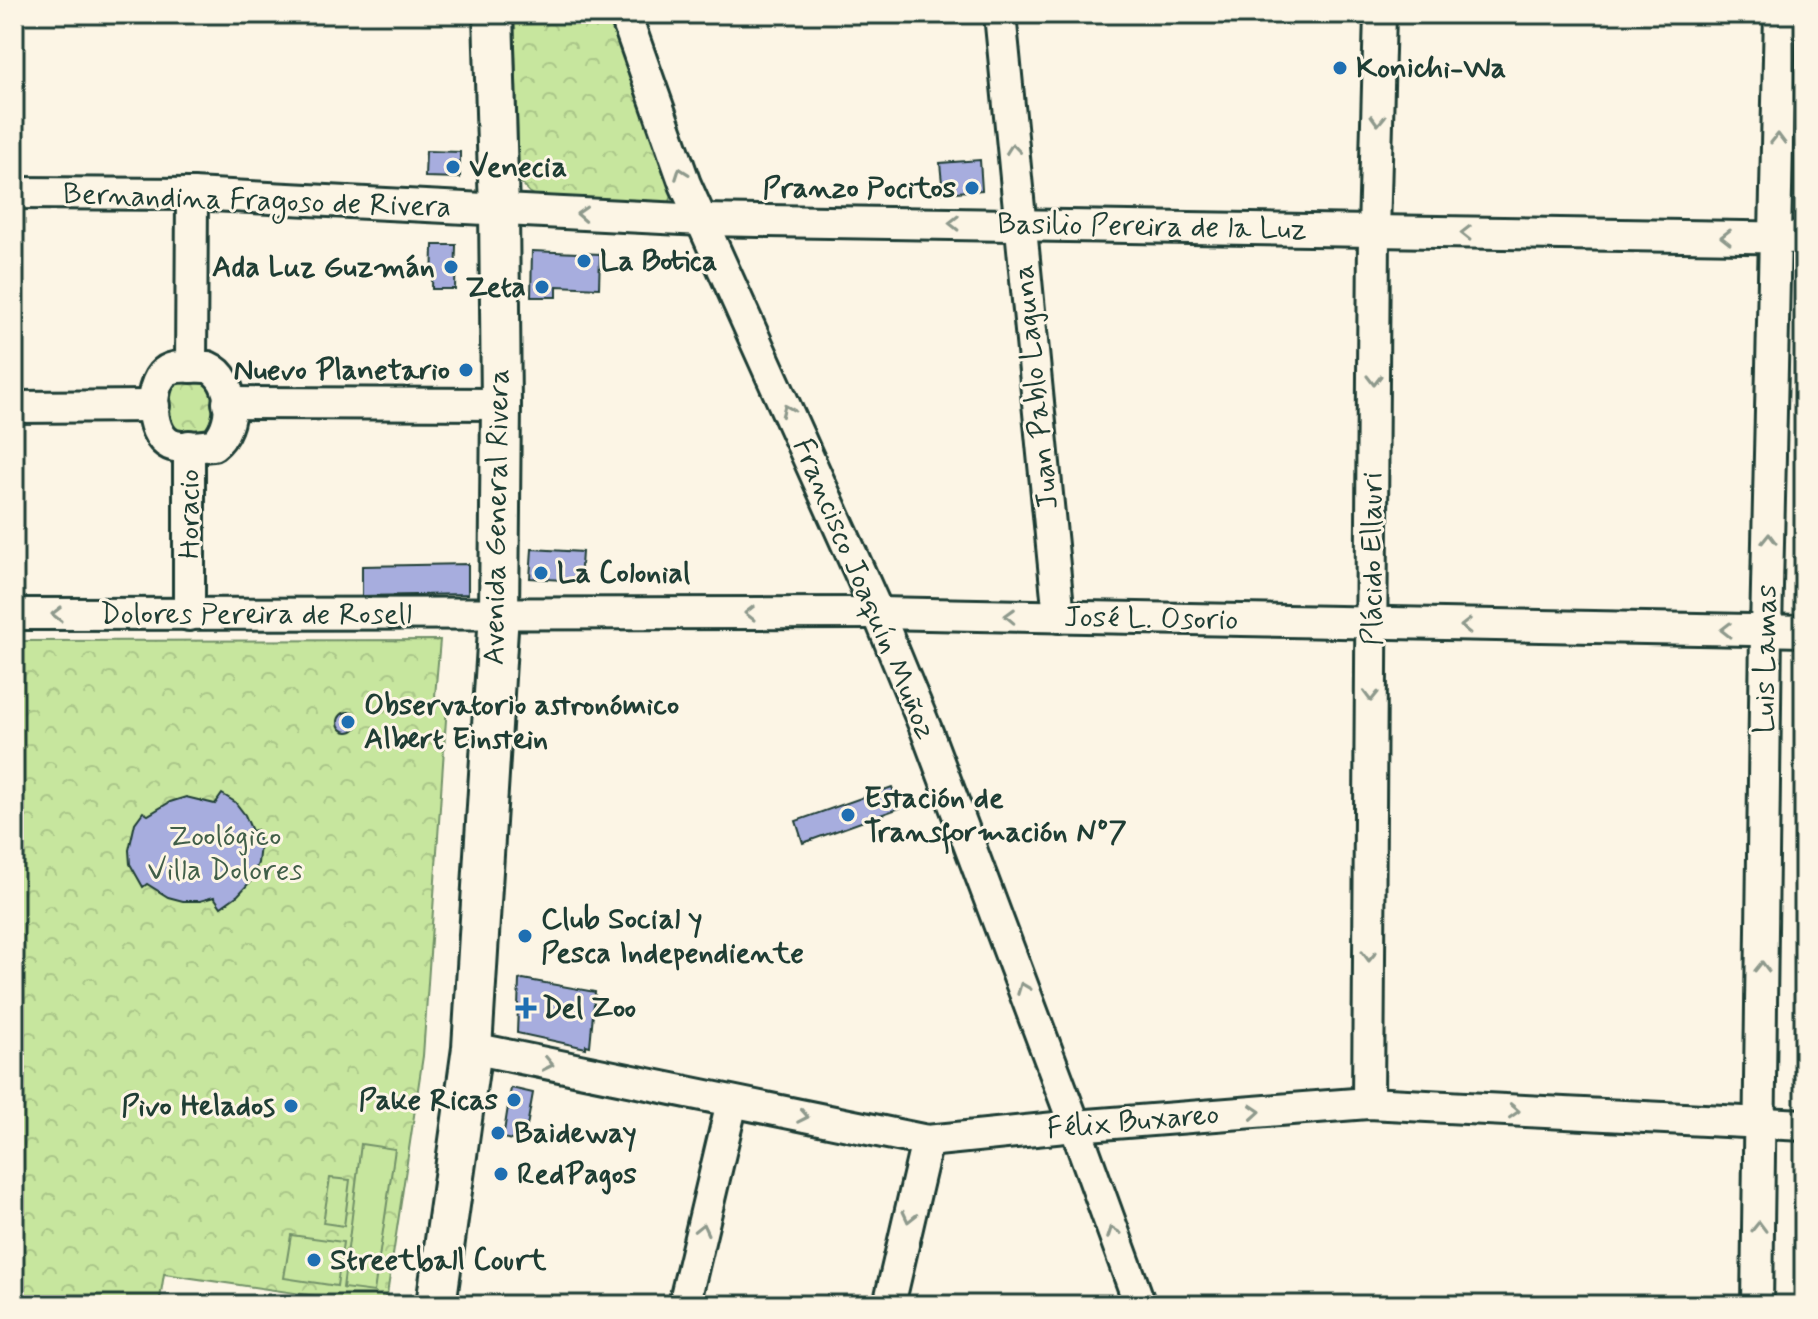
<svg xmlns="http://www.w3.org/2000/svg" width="1818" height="1319" font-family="Mynerve,sans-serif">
	<defs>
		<pattern id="park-crowns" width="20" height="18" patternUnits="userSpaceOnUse" patternTransform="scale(2)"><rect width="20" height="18" fill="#c7e69e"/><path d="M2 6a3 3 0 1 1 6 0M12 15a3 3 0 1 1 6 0" fill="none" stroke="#aac689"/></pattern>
	</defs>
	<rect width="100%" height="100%" fill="#fcf5e5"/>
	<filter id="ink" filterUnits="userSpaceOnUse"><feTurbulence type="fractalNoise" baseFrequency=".0125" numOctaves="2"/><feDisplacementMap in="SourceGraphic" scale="16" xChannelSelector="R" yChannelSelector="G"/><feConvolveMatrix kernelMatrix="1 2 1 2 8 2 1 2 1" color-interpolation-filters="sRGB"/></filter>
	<g filter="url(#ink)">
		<!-- park -->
		<g fill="url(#park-crowns)" stroke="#739269" stroke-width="2">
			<path d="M514 14H608L641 109 674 190 669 204 541 199 529 192 519 181Z"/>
			<path d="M210 380 217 387 214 432 169 433 167 388 174 381Z"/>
			<path d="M440 640 435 696 447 705 423 1056 387 1295 377 1305 164 1274 159 1305H14V641Z"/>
		</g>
		<!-- pitch -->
		<g fill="#c7e69e" stroke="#739269" stroke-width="2">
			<path d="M361 1144 395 1149 374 1292 343 1288Z"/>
			<path d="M330 1178 350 1180 344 1226 323 1223Z"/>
			<path d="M291 1235 343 1242 337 1286 284 1278Z"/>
		</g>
		<!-- building -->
		<g fill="#a7adde" stroke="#1f3d34" stroke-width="2">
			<path d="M426 151 460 152V178L425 177Z"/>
			<path d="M980 160 982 190 943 193 940 163Z"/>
			<path d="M433 245H456L455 289H432Z"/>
			<path d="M532 251 600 254 599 288 557 286V297H531Z"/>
			<path d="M532 549 582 552 580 581 530 578Z"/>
			<path d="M468 564V594L362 596V566Z"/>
			<circle cx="348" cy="722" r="10"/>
			<path d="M892 787 900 808 803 843 796 821Z"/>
			<path d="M222 794 235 802 245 815 252 831 257 830 260 845 258 863 251 881 238 895 221 907 214 897 200 901H183L168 897 147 884 143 887 130 864 129 850 135 823 143 812 148 815 170 802 186 797 215 804Z"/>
			<path d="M523 979 595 992 590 1046 586 1045V1048L517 1033 519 980Z"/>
			<path d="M511 1088 533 1093 524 1143 503 1138Z"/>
		</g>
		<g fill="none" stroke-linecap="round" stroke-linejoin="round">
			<!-- minor casing -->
			<g stroke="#1f3d34" stroke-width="36">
				<g id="minor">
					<path d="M625 14 685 184 878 613 927 732 1075 1126 1140 1305"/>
					<path d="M1000 14 1059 617"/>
					<path d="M14 193 192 194 702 220 1804 238"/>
					<path d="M191 367 192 194"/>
					<path d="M208 367C236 379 236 428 213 445 201 446 187 449 175 446 148 440 147 387 165 372 175 364 196 367 208 367Z"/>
					<path d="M228 403 501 404"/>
					<path d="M14 407 154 406"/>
					<path d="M14 614 878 613 1804 631"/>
					<path d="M189 615V446"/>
					<path d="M472 1048 927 1141 1075 1126 1368 1103 1804 1125"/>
					<path d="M1368 1103 1374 232 1380 14"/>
					<path d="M684 1305 732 1102"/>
					<path d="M889 1305 927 1141"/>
					<path d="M1757 1305 1766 631 1780 14"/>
				</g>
			</g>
			<!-- major casing -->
			<g stroke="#1f3d34" stroke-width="44">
				<path id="major" d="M436 1305 472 1048 499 613 501 404 499 210 493 14"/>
			</g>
			<!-- minor -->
			<use href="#minor" stroke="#fcf5e5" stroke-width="30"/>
			<!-- major -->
			<use href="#major" stroke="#fcf5e5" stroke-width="38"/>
		</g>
		<!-- one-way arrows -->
		<defs><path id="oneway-chevron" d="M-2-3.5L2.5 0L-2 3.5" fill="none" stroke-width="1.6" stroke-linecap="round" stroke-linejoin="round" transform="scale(2)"/></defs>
		<g stroke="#8e998c">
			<use href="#oneway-chevron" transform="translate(1378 120) rotate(92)"/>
			<use href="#oneway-chevron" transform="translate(1778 139) rotate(-89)"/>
			<use href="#oneway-chevron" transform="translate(1013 149) rotate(-96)"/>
			<use href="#oneway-chevron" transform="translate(681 173) rotate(-110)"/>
			<use href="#oneway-chevron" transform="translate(582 214) rotate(-177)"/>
			<use href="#oneway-chevron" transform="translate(954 223) rotate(-179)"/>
			<use href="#oneway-chevron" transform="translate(1466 233) rotate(-179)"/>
			<use href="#oneway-chevron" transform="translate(1726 237) rotate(-179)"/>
			<use href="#oneway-chevron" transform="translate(1374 380) rotate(90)"/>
			<use href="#oneway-chevron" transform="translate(787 410) rotate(-114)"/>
			<use href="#oneway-chevron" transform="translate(1769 539) rotate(-89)"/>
			<use href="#oneway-chevron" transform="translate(750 613) rotate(180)"/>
			<use href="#oneway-chevron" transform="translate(57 614) rotate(-180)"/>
			<use href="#oneway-chevron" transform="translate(1010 616) rotate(-178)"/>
			<use href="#oneway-chevron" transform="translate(1466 626) rotate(-179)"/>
			<use href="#oneway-chevron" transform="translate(1726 630) rotate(-179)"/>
			<use href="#oneway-chevron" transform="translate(1371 696) rotate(91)"/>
			<use href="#oneway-chevron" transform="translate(1369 956) rotate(91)"/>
			<use href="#oneway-chevron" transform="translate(1762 967) rotate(-89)"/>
			<use href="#oneway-chevron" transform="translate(1023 988) rotate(-111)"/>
			<use href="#oneway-chevron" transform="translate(548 1064) rotate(12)"/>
			<use href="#oneway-chevron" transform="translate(1514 1111) rotate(3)"/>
			<use href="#oneway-chevron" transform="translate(1255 1112) rotate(-4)"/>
			<use href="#oneway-chevron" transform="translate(803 1116) rotate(11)"/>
			<use href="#oneway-chevron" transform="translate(909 1217) rotate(103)"/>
			<use href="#oneway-chevron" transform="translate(1759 1227) rotate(-89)"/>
			<use href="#oneway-chevron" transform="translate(702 1229) rotate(-77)"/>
			<use href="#oneway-chevron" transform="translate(1113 1232) rotate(-110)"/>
		</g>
	</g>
	<!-- markers -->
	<g fill="#1f6fb2" stroke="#fcf5e5" stroke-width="3">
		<circle cx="1340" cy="68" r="8"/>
		<circle cx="453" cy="167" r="8"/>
		<circle cx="972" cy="188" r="8"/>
		<circle cx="584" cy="261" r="8"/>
		<circle cx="451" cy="267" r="8"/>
		<circle cx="542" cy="287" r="8"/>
		<circle cx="466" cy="370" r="8"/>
		<circle cx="541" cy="573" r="8"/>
		<circle cx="348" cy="722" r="8"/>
		<circle cx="848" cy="815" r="8"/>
		<circle cx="525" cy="936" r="8"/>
		<path d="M522 996h8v8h8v8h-8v8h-8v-8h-8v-8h8z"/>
		<circle cx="514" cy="1100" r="8"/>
		<circle cx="291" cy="1106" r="8"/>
		<circle cx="498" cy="1133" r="8"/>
		<circle cx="501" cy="1174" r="8"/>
		<circle cx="314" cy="1260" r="8"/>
	</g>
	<g text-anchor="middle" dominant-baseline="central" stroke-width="6" stroke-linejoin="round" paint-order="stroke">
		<!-- poi labels -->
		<g font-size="30" font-weight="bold" fill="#1f3d34" stroke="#fcf5e5" text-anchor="start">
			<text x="1356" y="68">Konichi-Wa</text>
			<text x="469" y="167">Venecia</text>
			<text x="956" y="188" text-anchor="end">Pranzo Pocitos</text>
			<text x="600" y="261">La Botica</text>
			<text x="435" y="267" text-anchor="end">Ada Luz Guzmán</text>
			<text x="526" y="287" text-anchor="end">Zeta</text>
			<text x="450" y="370" text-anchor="end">Nuevo Planetario</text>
			<text x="557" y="573">La Colonial</text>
			<text x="364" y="705">Observatorio astronómico<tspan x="364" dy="34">Albert Einstein</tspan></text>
			<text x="864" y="798">Estación de<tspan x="864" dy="34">Transformación Nº7</tspan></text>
			<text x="541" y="919">Club Social y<tspan x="541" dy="34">Pesca Independiente</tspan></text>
			<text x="542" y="1008">Del Zoo</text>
			<text x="498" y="1100" text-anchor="end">Pake Ricas</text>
			<text x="275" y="1106" text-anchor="end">Pivo Helados</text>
			<text x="514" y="1133">Baideway</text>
			<text x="517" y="1174">RedPagos</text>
			<text x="330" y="1260">Streetball Court</text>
		</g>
		<!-- street labels -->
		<g font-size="30" fill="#1f3d34" stroke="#fcf5e5">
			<text transform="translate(257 201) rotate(2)">Bernandina Fragoso de Rivera</text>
			<text transform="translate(1152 227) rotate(1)">Basilio Pereira de la Luz</text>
			<text transform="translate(1036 387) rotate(-96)">Juan Pablo Laguna</text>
			<text transform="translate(189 514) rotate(-90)">Horacio</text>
			<text transform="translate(497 517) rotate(-89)">Avenida General Rivera</text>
			<text transform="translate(1372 559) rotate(-90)">Plácido Ellauri</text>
			<text transform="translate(864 589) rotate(67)">Francisco Joaquín Muñoz</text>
			<text x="256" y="614">Dolores Pereira de Rosell</text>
			<text transform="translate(1151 619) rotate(1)">José L. Osorio</text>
			<text transform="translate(1766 659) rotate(-89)">Luis Lamas</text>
			<text transform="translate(1133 1122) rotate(-5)">Félix Buxareo</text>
		</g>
		<!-- park labels -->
		<g font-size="30" fill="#415f49" stroke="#fcf5e5">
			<text x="225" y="836">Zoológico<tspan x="225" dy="34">Villa Dolores</tspan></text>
		</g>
	</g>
	<!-- margin -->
	<rect width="1818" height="1319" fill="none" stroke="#fcf5e5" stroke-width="48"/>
	<rect x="24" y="24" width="1770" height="1271" fill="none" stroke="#1f3d34" stroke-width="3" filter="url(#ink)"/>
</svg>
